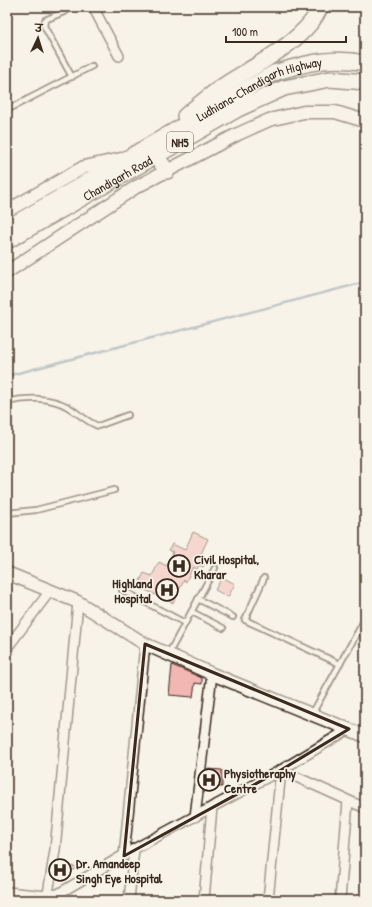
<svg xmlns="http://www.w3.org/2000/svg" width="372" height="907" font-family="'Patrick Hand','Playpen Sans Deva',sans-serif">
	<rect width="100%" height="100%" fill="#f7f3e8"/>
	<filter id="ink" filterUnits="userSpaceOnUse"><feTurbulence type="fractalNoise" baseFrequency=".025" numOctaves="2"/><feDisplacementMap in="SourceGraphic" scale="8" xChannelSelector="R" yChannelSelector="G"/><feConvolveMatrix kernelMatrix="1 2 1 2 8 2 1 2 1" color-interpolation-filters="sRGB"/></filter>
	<g filter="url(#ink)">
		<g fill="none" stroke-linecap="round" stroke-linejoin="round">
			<!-- stream -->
			<path stroke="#7e91a0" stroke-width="2.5" d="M7 376 365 282"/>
		</g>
		<!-- building -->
		<g fill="#f2b6b3" stroke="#3b2a1e">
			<path d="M193 532 208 539 199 558 206 561 203 567 199 565 197 569 193 567 186 582 184 580 173 603 143 589 145 583 140 581 144 573 152 576 159 562 167 566 173 552 169 550 172 544 185 550Z"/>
			<path d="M222 577 235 584 228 597 215 590Z"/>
			<path d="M172 665 202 678V684L195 683 193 697 169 695Z"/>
			<path d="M207 769 222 770V787L205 786Z"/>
			<path d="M59 865 79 867 56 879Z"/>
		</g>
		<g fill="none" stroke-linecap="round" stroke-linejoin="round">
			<!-- service casing -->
			<g stroke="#3b2a1e" stroke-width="8">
				<g id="service">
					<path d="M66 11 45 20 44 26 72 77"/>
					<path d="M7 110 92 66"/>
					<path d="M7 402C26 397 51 397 68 407 78 413 87 422 98 426L128 415"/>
					<path d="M7 513 36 510 114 490"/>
					<path d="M264 578 245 620 340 664"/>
					<path d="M122 590 185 623"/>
					<path d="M198 599 233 617"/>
					<path d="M192 612 223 628"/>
					<path d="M169 653 215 568"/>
					<path d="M312 714 365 619"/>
				</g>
			</g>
			<!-- minor casing -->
			<g stroke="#3b2a1e" stroke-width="12">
				<g id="minor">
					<path d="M93 7 119 56"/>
					<path d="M7 648 50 591"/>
					<path d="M195 817 212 674"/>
					<path d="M124 856 145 644"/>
					<path d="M7 892 47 896 58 894 134 849 281 770 349 729"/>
					<path d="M47 900 55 850 78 602"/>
					<path d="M129 900 134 849"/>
					<path d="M204 900 212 807"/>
					<path d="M268 900 281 770 365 808"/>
					<path d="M340 900 348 801"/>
				</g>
			</g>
			<!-- tertiary casing -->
			<g stroke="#3b2a1e" stroke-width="15">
				<g id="tertiary">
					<path d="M7 211 84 167 121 159"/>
					<path d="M7 272 136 187 238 134 269 120 304 112H335L365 121"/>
					<path d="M7 573 78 602 145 644 212 674 365 736"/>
				</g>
			</g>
			<!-- trunk casing -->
			<g stroke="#3b2a1e" stroke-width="18">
				<g id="trunk">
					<path d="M185 116C198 105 211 94 226 84 254 66 308 39 320 7"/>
					<path d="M156 156 167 171"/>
					<path id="s1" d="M7 228 274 73C306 63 332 56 365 63"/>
					<path id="s2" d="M7 241 238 109 284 88 330 79 365 82"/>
				</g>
			</g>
			<!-- service -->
			<use href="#service" stroke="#f7f3e8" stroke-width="4.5"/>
			<!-- minor -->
			<use href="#minor" stroke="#f7f3e8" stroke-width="9"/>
			<!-- tertiary -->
			<use href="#tertiary" stroke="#f7f3e8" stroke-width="12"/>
			<!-- trunk -->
			<use href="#trunk" stroke="#f7f3e8" stroke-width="15"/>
		</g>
	</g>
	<!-- marked area -->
	<path d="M0 0H372V907H0ZM145 644 349 729 281 770 124 856Z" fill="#f7f3e8" fill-opacity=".55" fill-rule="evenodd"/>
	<path fill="none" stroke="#3b2a1e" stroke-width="3" stroke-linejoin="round" d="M145 644 349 729 281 770 124 856Z"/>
	<!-- icons -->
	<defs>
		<g id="hospital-ring" transform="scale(1.15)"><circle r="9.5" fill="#f7f3e8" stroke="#3b2a1e" stroke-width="1.5"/><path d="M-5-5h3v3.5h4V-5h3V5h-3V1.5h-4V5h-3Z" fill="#3b2a1e"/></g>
	</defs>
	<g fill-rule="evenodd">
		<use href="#hospital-ring" x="179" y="566"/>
		<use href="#hospital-ring" x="167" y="590"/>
		<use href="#hospital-ring" x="209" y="780"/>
		<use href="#hospital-ring" x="60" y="870"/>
	</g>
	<g text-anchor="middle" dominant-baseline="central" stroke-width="3.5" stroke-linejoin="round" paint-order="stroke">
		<!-- shield labels -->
		<rect fill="#f7f3e8" stroke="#73665b" stroke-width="1" x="167" y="132" width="26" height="20" rx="3"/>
		<g font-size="12" font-weight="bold" fill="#3b2a1e">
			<text x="180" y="142">NH5</text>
		</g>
		<!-- street labels -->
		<g font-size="13" fill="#3b2a1e" stroke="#f7f3e8">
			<text stroke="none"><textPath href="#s1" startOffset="289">Ludhiana-Chandigarh Highway</textPath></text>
			<text stroke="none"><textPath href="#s2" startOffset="127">Chandigarh Road</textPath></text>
		</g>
		<!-- poi labels -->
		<g font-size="13" font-weight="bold" fill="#3b2a1e" stroke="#f7f3e8" text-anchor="start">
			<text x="194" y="559">Civil Hospital,<tspan x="194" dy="15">Kharar</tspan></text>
			<text x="152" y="583" text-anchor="end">Highland<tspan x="152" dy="15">Hospital</tspan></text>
			<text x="224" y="773">Physiotheraphy<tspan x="224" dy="15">Centre</tspan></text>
			<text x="76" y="863">Dr. Amandeep<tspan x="76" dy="15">Singh Eye Hospital</tspan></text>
		</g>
	</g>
	<!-- margin -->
	<rect width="372" height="907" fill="none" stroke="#f7f3e8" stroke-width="24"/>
	<rect x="12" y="12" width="348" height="883" fill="none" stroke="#3b2a1e" stroke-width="1.5" filter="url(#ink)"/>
	<!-- north arrow -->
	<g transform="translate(38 38) rotate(4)" stroke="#f7f3e8" stroke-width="3" paint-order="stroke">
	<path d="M0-3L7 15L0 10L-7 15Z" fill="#3b2a1e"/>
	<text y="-6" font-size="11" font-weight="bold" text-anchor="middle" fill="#3b2a1e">उ</text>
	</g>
	<!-- scale -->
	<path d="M226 36v6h120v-6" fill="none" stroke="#3b2a1e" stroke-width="2"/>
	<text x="232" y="36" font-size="12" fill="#3b2a1e" stroke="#f7f3e8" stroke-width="3" paint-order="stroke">100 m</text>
</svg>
